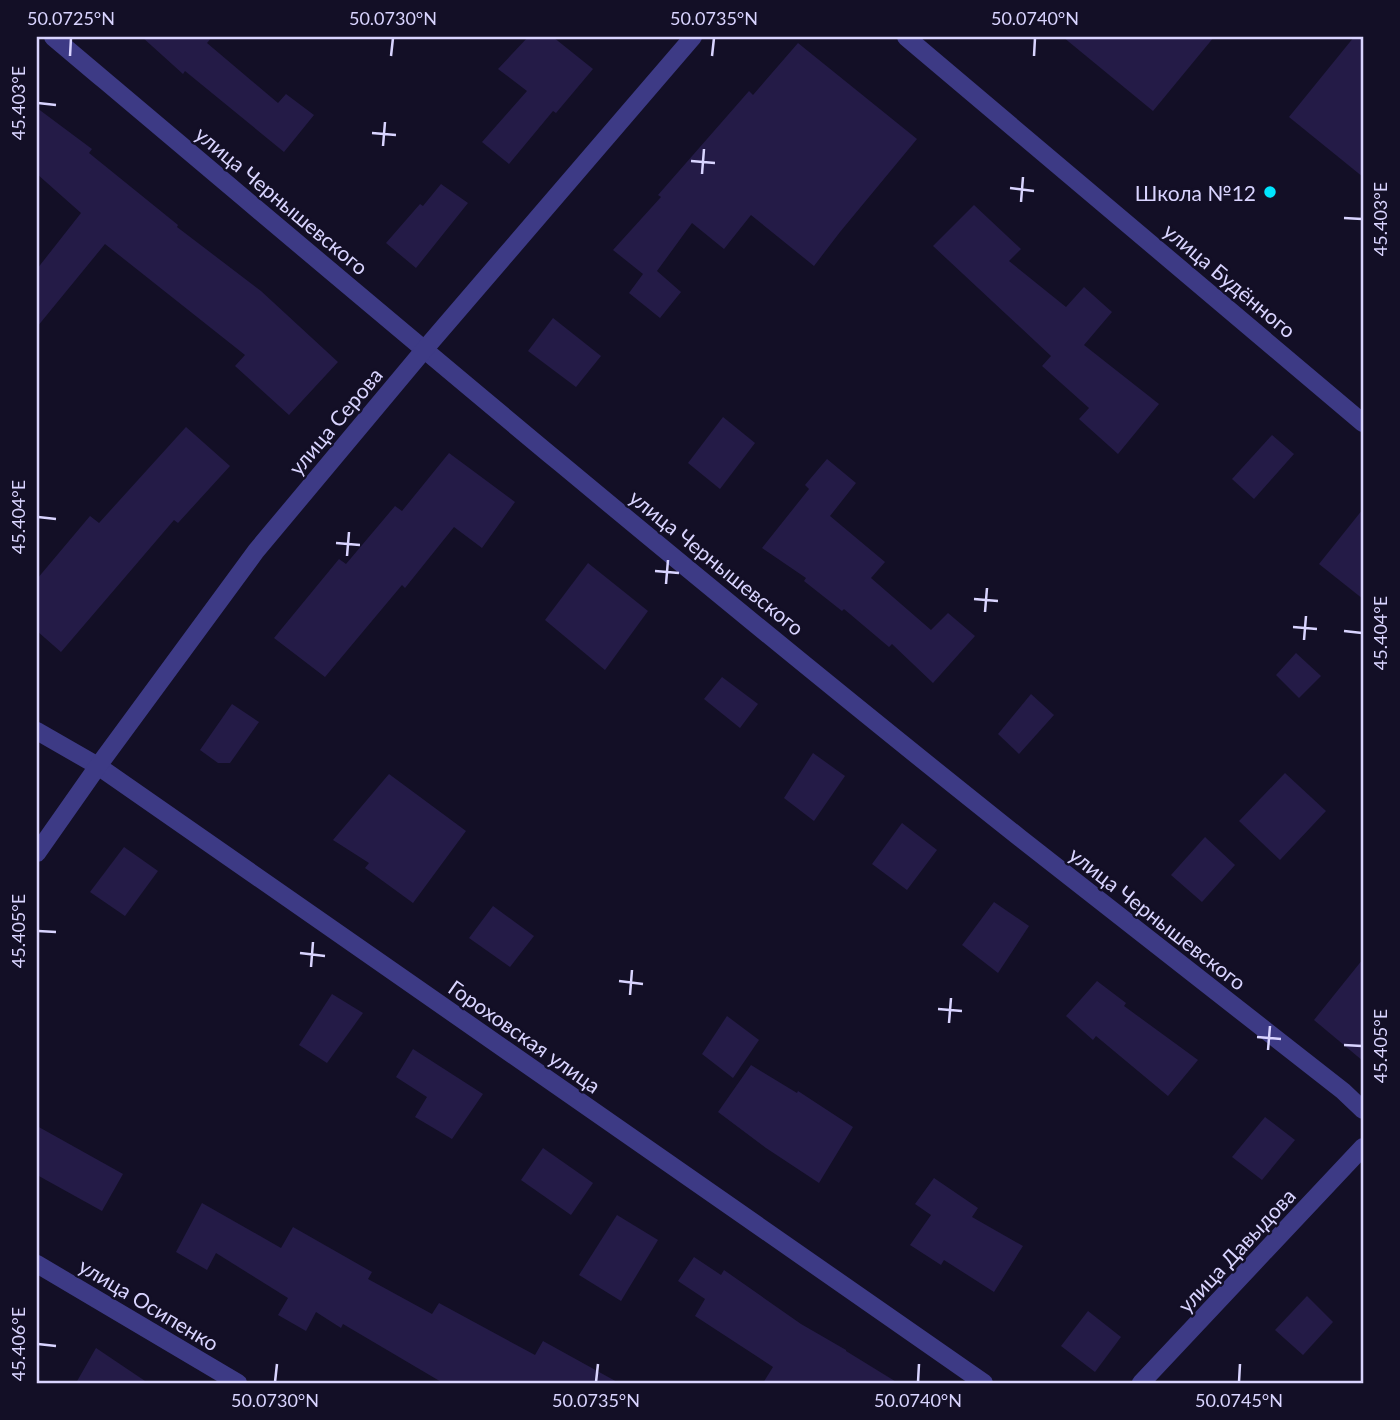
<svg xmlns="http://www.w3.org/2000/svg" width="1400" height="1420" font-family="Lato,sans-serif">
	<rect width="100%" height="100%" fill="#130f26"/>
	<!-- building -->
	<g fill="#241b47">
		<path d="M142 37H212L207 43 278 103 286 94 314 115 284 152 185 71 183 74Z"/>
		<path d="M528 37H553L593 69 556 113 553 111 509 164 482 142 527 91 498 69Z"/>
		<path d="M1063 37H1214L1153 111Z"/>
		<path d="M1354 37H1363V177L1289 117Z"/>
		<path d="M798 43 917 139 840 232 814 266 751 215 724 249 692 223 657 271 681 292 660 318 629 293 643 274 613 250 661 197 658 195 749 91 753 95Z"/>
		<path d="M37 108 92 149 89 153 178 225 177 227 261 291 338 362 289 415 235 366 245 355 105 244 37 327V269L81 213 37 174Z"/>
		<path d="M441 184 468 203 416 268 386 243 420 204 423 206Z"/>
		<path d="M974 205 1021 249 1009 261 1066 307 1084 287 1112 312 1084 345 1159 404 1118 454 1079 419 1089 408 1042 366 1051 356 933 246Z"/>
		<path d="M553 318 601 356 576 387 528 351Z"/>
		<path d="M723 417 755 443 720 489 688 463Z"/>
		<path d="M186 427 230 466 178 523 174 520 61 652 37 631V579L90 516 99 523Z"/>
		<path d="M1272 435 1294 454 1254 499 1232 479Z"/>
		<path d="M449 453 515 502 482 548 454 527 405 588 402 585 325 677 274 638 339 559 346 564 395 506 402 511Z"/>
		<path d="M827 459 856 483 830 516 885 562 871 578 931 630 948 613 975 636 933 683 892 644 889 647 844 609 842 611 804 581 806 578 762 548 809 489 805 485Z"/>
		<path d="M1363 509V599L1319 564Z"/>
		<path d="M588 563 648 611 605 670 545 620Z"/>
		<path d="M1296 653 1321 676 1299 698 1276 675Z"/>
		<path d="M722 677 758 704 740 728 704 699Z"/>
		<path d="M1031 694 1054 715 1019 754 998 734Z"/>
		<path d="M232 704 259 722 230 763H218L200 750Z"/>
		<path d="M813 753 845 776 814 821 784 798Z"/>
		<path d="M1285 773 1326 811 1280 860 1239 821Z"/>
		<path d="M389 774 466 831 413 903 365 868 369 863 333 840Z"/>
		<path d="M902 823 937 850 907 890 872 864Z"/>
		<path d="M1205 837 1235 865 1202 902 1171 875Z"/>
		<path d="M124 847 158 871 125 916 90 892Z"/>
		<path d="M994 902 1029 926 998 973 962 945Z"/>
		<path d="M493 906 534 936 510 967 469 938Z"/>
		<path d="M1363 959V1061L1314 1020Z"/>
		<path d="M1097 981 1126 1003 1124 1006 1198 1060 1168 1096 1096 1036 1093 1040 1066 1016Z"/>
		<path d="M332 994 363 1013 327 1063 299 1045Z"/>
		<path d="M727 1016 759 1040 733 1078 702 1054Z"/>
		<path d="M413 1049 483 1094 452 1139 415 1117 427 1097 396 1077Z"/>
		<path d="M751 1065 797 1093 798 1091 853 1127 819 1183 766 1148 718 1112Z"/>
		<path d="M1265 1117 1295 1140 1262 1180 1232 1157Z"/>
		<path d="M37 1126 123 1174 102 1211 37 1175Z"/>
		<path d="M543 1148 593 1183 571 1215 521 1180Z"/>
		<path d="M934 1178 978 1208 972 1217 1023 1246 994 1292 944 1260 941 1265 910 1245 931 1215 915 1204Z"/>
		<path d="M202 1203 281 1248 293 1227 372 1272 368 1279 432 1314 439 1303 535 1355 543 1341 619 1383H443L343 1324 341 1328 316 1312 306 1331 278 1315 288 1298 216 1253 207 1270 176 1252Z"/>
		<path d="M617 1215 658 1240 621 1301 579 1275Z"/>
		<path d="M694 1257 721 1275 724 1270 801 1324 846 1350V1351L898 1383H763L773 1367 695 1316 705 1299 678 1281Z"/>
		<path d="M1307 1296 1333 1322 1303 1355 1275 1330Z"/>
		<path d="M1088 1311 1121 1337 1095 1372 1061 1346Z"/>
		<path d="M96 1348 148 1383H76Z"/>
	</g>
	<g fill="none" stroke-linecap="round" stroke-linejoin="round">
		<!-- minor -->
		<g stroke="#3d3a85" stroke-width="18">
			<path d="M53 37C373 307 693 578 1020 838 1127 923 1235 1007 1343 1091L1363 1110"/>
			<path d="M906 37 1363 423"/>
			<path d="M37 731 98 766 984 1383"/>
			<path d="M37 853 98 766 256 551 424 350 693 37"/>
			<path d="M37 1264 238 1383"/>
			<path d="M1141 1383 1363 1147"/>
		</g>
	</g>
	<!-- ticks -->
	<path fill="none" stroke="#d9d4ff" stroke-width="2.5" d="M70 56 71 38M391 56 393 38M712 56 714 38M1034 56 1035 38M38 103 56 105M372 133 396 135M383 146 385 122M691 161 715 163M702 174 704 149M1010 188 1034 191M1021 202 1023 177M1344 218 1362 219M38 517 56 519M336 543 360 545M347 556 349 532M655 571 679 573M666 584 668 560M974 599 998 601M985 612 987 588M1293 627 1317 629M1344 631 1362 633M1304 640 1306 616M38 931 56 932M300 953 325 956M311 967 313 942M619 981 643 984M630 995 632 970M938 1009 962 1011M949 1023 951 998M1257 1037 1281 1039M1344 1045 1362 1046M1268 1050 1270 1026M38 1344 56 1346M275 1382 277 1364M596 1382 598 1364M918 1382 919 1364M1239 1382 1240 1364"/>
	<!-- markers -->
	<circle fill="#00e5ff" stroke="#130f26" stroke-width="2.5" cx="1270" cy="192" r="7"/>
	<g text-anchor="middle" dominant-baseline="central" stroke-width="5" stroke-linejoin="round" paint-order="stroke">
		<!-- poi labels -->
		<g font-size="21" fill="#d9d4ff" stroke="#130f26" text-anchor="end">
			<text x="1256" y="192">Школа №12</text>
		</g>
		<!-- street labels -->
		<g font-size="21" fill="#d9d4ff" stroke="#130f26">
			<text transform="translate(282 200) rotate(40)">улица Чернышевского</text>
			<text transform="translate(1230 280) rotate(40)">улица Будённого</text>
			<text transform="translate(335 421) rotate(-50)">улица Серова</text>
			<text transform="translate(717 562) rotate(39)">улица Чернышевского</text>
			<text transform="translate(1158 918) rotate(38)">улица Чернышевского</text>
			<text transform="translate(525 1036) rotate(35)">Гороховская улица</text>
			<text transform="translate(1236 1250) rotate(-47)">улица Давыдова</text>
			<text transform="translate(149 1304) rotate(31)">улица Осипенко</text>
		</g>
	</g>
	<!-- border -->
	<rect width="1400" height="1420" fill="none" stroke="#130f26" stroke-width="77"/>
	<rect x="38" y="38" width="1324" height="1344" fill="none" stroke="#d9d4ff" stroke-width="2.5"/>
	<g font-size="18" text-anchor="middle" fill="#d9d4ff">
		<text x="71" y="25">50.0725°N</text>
		<text x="393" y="25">50.0730°N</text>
		<text x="714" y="25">50.0735°N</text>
		<text x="1035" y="25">50.0740°N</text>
		<text transform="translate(19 103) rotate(-90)" y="6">45.403°E</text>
		<text transform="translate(1381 219) rotate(-90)" y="6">45.403°E</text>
		<text transform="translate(19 517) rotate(-90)" y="6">45.404°E</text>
		<text transform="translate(1381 633) rotate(-90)" y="6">45.404°E</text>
		<text transform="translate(19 931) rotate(-90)" y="6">45.405°E</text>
		<text transform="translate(1381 1046) rotate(-90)" y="6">45.405°E</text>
		<text transform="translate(19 1344) rotate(-90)" y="6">45.406°E</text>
		<text x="275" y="1407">50.0730°N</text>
		<text x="596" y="1407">50.0735°N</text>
		<text x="918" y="1407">50.0740°N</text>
		<text x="1239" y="1407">50.0745°N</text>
	</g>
</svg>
